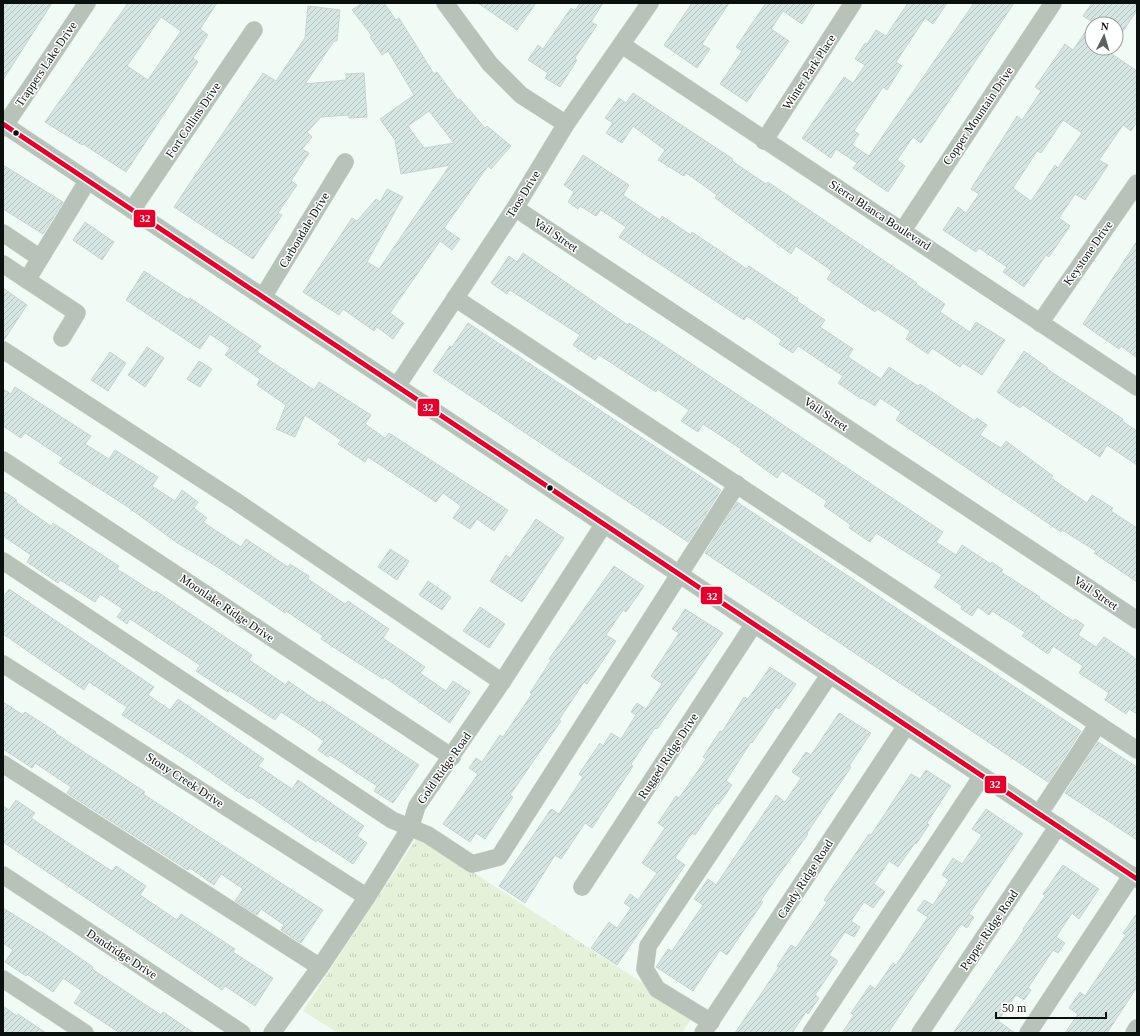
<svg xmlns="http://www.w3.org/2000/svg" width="1140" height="1036" font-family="Georgia,serif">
	<defs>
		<pattern id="grass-tufts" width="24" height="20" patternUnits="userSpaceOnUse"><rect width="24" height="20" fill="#e5f2da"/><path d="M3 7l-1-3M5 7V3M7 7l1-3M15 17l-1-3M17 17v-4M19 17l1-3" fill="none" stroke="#c3ceba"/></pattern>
		<pattern id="building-hatch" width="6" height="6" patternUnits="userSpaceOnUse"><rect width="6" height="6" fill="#d5e6e2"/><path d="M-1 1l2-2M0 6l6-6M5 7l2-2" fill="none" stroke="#b6c4c1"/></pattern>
	</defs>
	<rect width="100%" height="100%" fill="#f1fbf6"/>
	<!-- grass -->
	<path fill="url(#grass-tufts)" d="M418 836 693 1016 682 1033H338L303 1011Z"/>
	<!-- building -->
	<g fill="url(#building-hatch)" stroke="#cad3d0" fill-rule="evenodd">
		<path d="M3 3H52L3 80Z"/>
		<path d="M128 3H217L200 29 208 35 193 58 198 62 126 172 83 144 82 145 45 122ZM161 17 181 31 148 80 127 66Z"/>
		<path d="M362 3H384L396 20 399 18 434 74 437 72 458 100 460 99 485 128 487 126 511 146 491 169 488 166 444 228 460 239 452 250 440 241 390 313 404 323 393 339 377 327 374 331 343 309 339 315 303 292 352 218 357 221 376 199 380 202 387 189 403 197 367 262 379 269 450 165 401 174 395 140 380 119 414 95 388 51 382 55 370 37 372 36 352 10ZM429 111 454 143 424 148 408 126Z"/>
		<path d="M478 3H536L517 30Z"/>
		<path d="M580 3H603L591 22 597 25 575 58 577 60 560 87 545 78 548 73 528 60 538 45 543 49 571 8 575 11Z"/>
		<path d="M692 3H729L702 44 710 49 697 68 664 45Z"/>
		<path d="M766 3H815L802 24 783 11 771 29 789 41 747 102 720 84 742 51 736 47Z"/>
		<path d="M908 3H947L933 24 925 18 896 62 902 66 887 90 883 87 854 131 859 134 852 145 869 156 974 3H1014L921 143 913 137 897 160 905 166 888 192 853 168 857 163 836 149 831 158 802 138 844 77 853 83 865 65 855 59 865 43 867 44 876 30 886 36Z"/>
		<path d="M1092 3H1137V10L1116 42V24H1095L1092 22V48H1112L1109 52 1137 71V122L1131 131 1123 125 1099 160 1108 165 1085 200 1075 194 1059 218 1070 226 1049 257 1046 255 1024 287 1003 272 1007 267 979 248 976 252 943 230 958 207 966 213 979 194 971 189 1017 116 1022 120 1041 91 1035 87 1065 44 1073 50 1092 22 1083 16ZM1063 120 1082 133 1058 168 1055 165 1031 201 1013 188 1037 151 1041 153Z"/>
		<path d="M308 6 340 10 337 41H334L305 84 346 80V74L364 73 367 117 349 118V115L321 117 307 132 312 137 302 149 309 153 291 181 297 185 278 213 282 215 253 259 174 207 263 73 276 81 305 38Z"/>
		<path d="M633 93 733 159 732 161 766 184 768 182 917 283 916 284 945 304 940 312 970 332 976 322 1005 340 982 375 963 363 960 367 932 348 928 354 906 339 910 331 877 309 875 312 827 279 832 271 796 246 791 254 715 198 717 195 686 173 684 176 658 160 665 150 633 126 622 143 606 133 613 123 605 118 619 98 626 103Z"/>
		<path d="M583 155 629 185 623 195 660 220 662 216 691 235 692 232 747 269 749 266 798 299 797 301 825 320 820 327 853 349 848 357 881 379 889 367 918 386 920 384 975 421 977 418 987 425 980 435 1001 448 1006 441 1053 476 1051 478 1087 503 1092 495 1113 508 1111 511 1137 528V582L1094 553 1096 551 1062 530 1061 532 896 420 901 412 880 398 875 406 862 398 861 399 838 383 843 376 798 346 793 353 779 344 782 340 747 316 744 320 619 237 626 227 601 210 596 216 580 206 578 209 568 202 574 192 564 185Z"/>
		<path d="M3 165 63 202 43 234 3 209Z"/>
		<path d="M85 222 114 242 102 260 73 240Z"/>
		<path d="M1137 241V358L1121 346 1119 349 1083 324Z"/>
		<path d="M523 253 628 325 629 323 656 340 943 532 936 542 956 555 962 545 991 564 992 562 1003 570 1001 572 1040 597 1039 598 1073 621 1075 619 1084 625 1078 635 1096 647 1104 637 1128 653 1137 660V714L1129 709 1126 714 1105 700 1109 693 1079 673 1083 666 1053 646 1048 654 1022 636 1025 632 992 611 989 615 978 607 972 616 961 609 962 606 934 587 942 575 876 533 870 542 849 528 851 525 824 506 827 501 782 471 777 478 740 451 741 449 703 424 698 432 681 421 689 410 657 389 656 392 599 355 595 360 573 345 580 335 510 290 507 294 491 283 509 256 517 262Z"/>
		<path d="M144 271 189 300 190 298 261 346 257 352 314 390 319 382 371 415 365 424 385 438 389 433 508 510 494 531 477 519 470 529 453 518 461 506 443 493 436 502 368 457 365 462 338 444 341 440 305 415 295 437 276 429 286 405 257 385 260 379 225 355 230 348 210 334 200 349 126 300Z"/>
		<path d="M3 288 27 305 4 340H3Z"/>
		<path d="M468 323 721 490 688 542 433 371 450 346 452 347Z"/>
		<path d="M147 347 164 358 145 387 128 375Z"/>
		<path d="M1024 351 1048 368 1047 369 1123 419 1122 421 1137 431V465L1107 445 1100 457 1023 405 1020 408 997 392Z"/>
		<path d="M110 352 126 363 108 391 91 380Z"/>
		<path d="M199 361 212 369 200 387 187 379Z"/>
		<path d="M15 387 91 436 85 444 109 459 115 450 158 477 152 486 175 501 182 490 198 502 194 508 207 518 203 522 241 547 246 539 288 567 290 564 309 576 308 579 345 604 348 601 389 629 383 638 425 667 420 673 446 691 453 681 470 692 450 723 384 677 383 679 321 639 323 636 286 611 285 613 219 568 176 542 125 505 59 463 63 458 25 433 21 438 3 426V389L11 394Z"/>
		<path d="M3 491 17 500 16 502 51 526 53 523 119 566 117 569 155 593 156 591 252 655 249 660 286 685 288 681 320 703 322 701 419 765 393 803 374 791 377 786 330 755 328 757 318 750 324 741 304 727 281 712 275 720 229 690 228 692 196 671 200 665 130 619 127 624 117 617 123 609 100 594 95 602 60 580 58 583 27 562 31 555 3 536Z"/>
		<path d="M737 502 1081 731 1048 782 705 553Z"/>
		<path d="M536 519 564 538 522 602 490 581 506 555 510 558Z"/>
		<path d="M390 549 409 561 397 580 378 567Z"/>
		<path d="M614 566 644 586 626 612 623 610 606 635 616 641 587 684 584 682 559 720 561 721 510 795 513 797 485 839 476 833 470 842 443 824 478 774 469 768 476 758 482 762 500 735 503 737 532 694 530 693 551 660 549 659Z"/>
		<path d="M428 581 451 597 442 610 419 595Z"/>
		<path d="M9 589 154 687 148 695 170 710 178 699 264 759 258 766 292 789 298 780 364 826 357 836 367 843 353 864 317 840 316 842 250 797 249 799 188 757 122 715 127 707 89 682 84 690 3 634V598Z"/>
		<path d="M480 607 505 624 489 648 463 631Z"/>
		<path d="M685 609 723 633 657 729 655 728 631 764 633 766 592 828 585 823 561 859 555 855 525 903 499 886 551 809 559 814 583 777 579 774 600 743 603 746 611 733 621 739 636 715 631 712 637 703 646 709 662 684 651 676 679 633 672 629Z"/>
		<path d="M770 667 796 684 779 709 776 707 752 743 751 742 726 781 732 785 719 804 717 803 695 835 692 833 675 858 685 865 617 965 591 948 609 922 617 928 631 908 624 903 630 894 638 900 657 873 642 863 665 828 658 823 676 796 679 798 706 759 703 757 720 731 722 732 744 697 748 699Z"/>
		<path d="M3 702 23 715 25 712 56 732 55 733 145 792 143 794 323 910 301 943 281 930 284 925 261 909 257 915 235 901 243 889 221 874 214 885 190 868 188 870 67 793 71 787 35 763 32 768 3 749Z"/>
		<path d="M839 713 871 733 849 766 851 767 807 833 808 834 761 900 763 902 727 955 720 950 693 991 656 967 668 949 672 951 703 905 694 899 708 879 716 885 776 795 785 802 801 778 792 772 806 752 811 755Z"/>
		<path d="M1098 742 1137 767V840L1065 793Z"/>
		<path d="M926 770 951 786 927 823 929 825 916 844 915 843 898 867 889 861 874 884 885 892 873 908 864 902 851 921 860 927 854 937 845 932 829 955 838 961 815 995 819 998 808 1014 806 1012 792 1033H735L779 967 777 966 791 945 796 948 827 902 824 900 869 834 871 835 911 774 920 779Z"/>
		<path d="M16 800 35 813 31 818 79 850 112 871 116 866 146 886 140 895 177 920 181 914 235 949 233 952 273 978 255 1006 225 986 222 990 3 842V806L9 810Z"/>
		<path d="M986 809 1023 834 969 914 974 917 967 928 961 924 888 1033H842L854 1015 851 1013 870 985 875 989 893 963 896 965 928 917 917 910 924 900 933 905 949 880 942 875 953 858 962 864 982 835 972 829Z"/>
		<path d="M1063 865 1099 889 1079 919 1072 913 1056 937 1065 943 1058 953 1053 950 1028 988 1031 990 1024 1000 1016 995 998 1021 1015 1033H953L1024 930 1023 929 1045 896 1043 894Z"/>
		<path d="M3 908 48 936 93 967 92 969 161 1015 163 1012 194 1033H120L74 1003 82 991 63 978 53 992 27 974 26 976 5 962 13 950 3 943Z"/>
		<path d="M1137 913V987L1107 1033H1065L1078 1014 1069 1008 1080 992 1085 996 1126 935 1123 933Z"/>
		<path d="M3 1006 17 1016 18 1014 46 1033H3Z"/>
	</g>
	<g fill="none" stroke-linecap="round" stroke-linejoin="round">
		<!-- minor casing -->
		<g stroke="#cdd5d1" stroke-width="18">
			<g id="minor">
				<path d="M445 3 490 64 521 95 566 124"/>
				<path d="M622 45 1137 387"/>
				<path d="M3 124 1137 879"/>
				<path d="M3 128 87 3"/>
				<path d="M764 141 853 3"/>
				<path d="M515 208 1137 620"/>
				<path d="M132 210 254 30"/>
				<path d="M903 230 1053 3"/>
				<path d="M3 233 40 258"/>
				<path d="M3 264 27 280 88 180"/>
				<path d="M27 280 77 313 62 338"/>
				<path d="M263 297 345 162"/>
				<path d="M455 298 1137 750"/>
				<path d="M1040 323 1137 183"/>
				<path d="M3 350 237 502 502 682"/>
				<path d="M397 386 515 208 566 124 650 3"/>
				<path d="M3 460 452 757"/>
				<path d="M3 561 392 820 428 835 472 864 499 857 737 484"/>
				<path d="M3 664 367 897"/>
				<path d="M3 764 320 967"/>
				<path d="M1039 814 1098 724"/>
				<path d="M3 875 242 1033"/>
				<path d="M582 887 754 624"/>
				<path d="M3 979 85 1033"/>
				<path d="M711 1022 657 989 645 969 648 946 830 674"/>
				<path d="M272 1033 320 967 367 897 410 828 417 806 502 682 604 524"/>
				<path d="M703 1033 906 726"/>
				<path d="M811 1033 982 776"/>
				<path d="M920 1033 1058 826"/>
				<path d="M1028 1033 1132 875"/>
				<path d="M1134 1033 1137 1028"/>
			</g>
		</g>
		<!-- minor -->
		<use href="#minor" stroke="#b7c2b8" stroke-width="17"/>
		<!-- bus-1 casing -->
		<g stroke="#fff" stroke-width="8">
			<path id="bus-1" d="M3 124 1137 879"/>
		</g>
		<!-- bus-1 -->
		<use href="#bus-1" stroke="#e4002b" stroke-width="5"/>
	</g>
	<!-- markers -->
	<g fill="#0a100d" stroke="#fff" stroke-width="1.5">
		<circle cx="16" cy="133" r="3.5"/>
		<circle cx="550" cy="488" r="3.5"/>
	</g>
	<g text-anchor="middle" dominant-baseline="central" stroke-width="3" stroke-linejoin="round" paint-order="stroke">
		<!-- street labels -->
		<g font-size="12" fill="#0a100d" stroke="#fff">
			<text transform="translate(46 64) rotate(-56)">Trappers Lake Drive</text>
			<text transform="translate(809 72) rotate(-57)">Winter Park Place</text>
			<text transform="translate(978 116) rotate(-56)">Copper Mountain Drive</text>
			<text transform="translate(193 120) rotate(-56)">Fort Collins Drive</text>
			<text transform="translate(523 194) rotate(-58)">Taos Drive</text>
			<text transform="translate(880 215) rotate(33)">Sierra Blanca Boulevard</text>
			<text transform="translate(304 230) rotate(-59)">Carbondale Drive</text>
			<text transform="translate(556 235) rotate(34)">Vail Street</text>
			<text transform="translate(1088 253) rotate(-55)">Keystone Drive</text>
			<text transform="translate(826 414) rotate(34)">Vail Street</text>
			<text transform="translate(1096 593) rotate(34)">Vail Street</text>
			<text transform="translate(227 608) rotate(34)">Moonlake Ridge Drive</text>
			<text transform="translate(668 756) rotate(-57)">Rugged Ridge Drive</text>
			<text transform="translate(444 768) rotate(-55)">Gold Ridge Road</text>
			<text transform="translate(185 780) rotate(33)">Stony Creek Drive</text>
			<text transform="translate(805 879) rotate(-57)">Candy Ridge Road</text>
			<text transform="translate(989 930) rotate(-56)">Pepper Ridge Road</text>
			<text transform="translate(122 954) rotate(33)">Dandridge Drive</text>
		</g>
	</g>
	<g stroke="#fff" stroke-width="1.5">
		<rect x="133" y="209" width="23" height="19" rx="4" fill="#e4002b"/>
		<rect x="417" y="398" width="23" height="19" rx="4" fill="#e4002b"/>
		<rect x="700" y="586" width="23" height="19" rx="4" fill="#e4002b"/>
		<rect x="984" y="775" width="23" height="19" rx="4" fill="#e4002b"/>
	</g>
	<g font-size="11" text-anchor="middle" font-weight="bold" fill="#fff">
		<text x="145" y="222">32</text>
		<text x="428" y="411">32</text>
		<text x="712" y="600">32</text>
		<text x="995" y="788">32</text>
	</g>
	<!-- border -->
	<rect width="1140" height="1036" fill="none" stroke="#0a100d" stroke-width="8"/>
	<!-- north arrow -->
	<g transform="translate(1104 36) rotate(5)"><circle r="19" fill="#ffffff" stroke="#9d9f9e"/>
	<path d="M0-3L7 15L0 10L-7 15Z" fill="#5b625f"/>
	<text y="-6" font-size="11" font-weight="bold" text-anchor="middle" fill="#0a100d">N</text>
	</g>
	<!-- scale -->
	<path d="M996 1012v6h110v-6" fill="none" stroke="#0a100d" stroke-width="2"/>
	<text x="1002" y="1012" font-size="12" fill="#0a100d" stroke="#ffffff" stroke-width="3" paint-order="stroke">50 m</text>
</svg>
